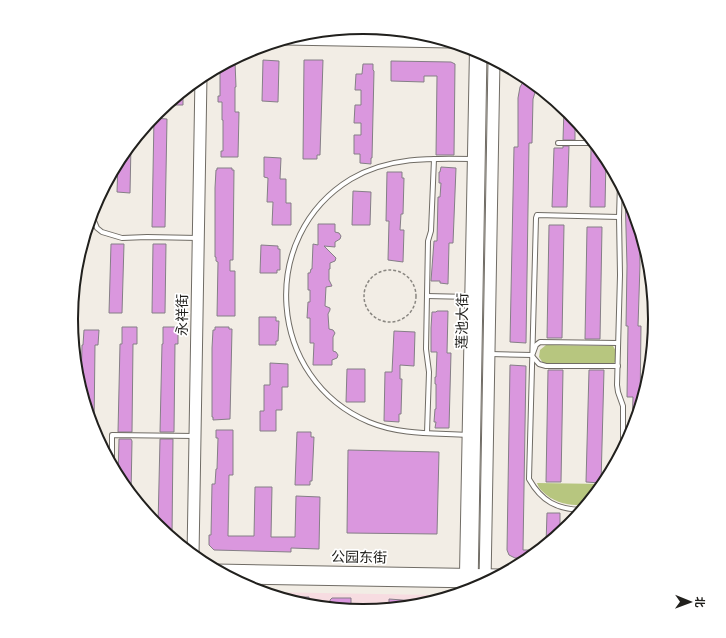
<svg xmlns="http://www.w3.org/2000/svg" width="726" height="638" font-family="'Space Grotesk','Noto Sans SC',sans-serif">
	<rect width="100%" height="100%" fill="#f2ede5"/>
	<!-- education -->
	<path fill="#f7dce1" d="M264 592 433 595 437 600 420 605 363 611 306 605Z"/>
	<!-- green -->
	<g fill="#b7c67f">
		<path d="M546 345 613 346 616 351V361L613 364 550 365 543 363 539 357 540 350Z"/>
		<path d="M537 483 603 484 587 504C570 507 554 503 542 491 539 488 538 486 537 483Z"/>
	</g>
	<!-- building -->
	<g fill="#da97de" stroke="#857f86">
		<path d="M263 60 279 61 278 102 262 101Z"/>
		<path d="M304 60H323L320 155H317V159H303Z"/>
		<path d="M391 61 451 62 455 64 454 155H436L437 76H424V82L391 81Z"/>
		<path d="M227 62H235L236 87H235V112H239L238 157H221V151H223V120H222V102H218V96H220V71H210Z"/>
		<path d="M363 64H373V70L374 71 372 158H371V164L360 163V154H354V135H361V123H354L355 105H361V90H355L356 74H362Z"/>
		<path d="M526 77 537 86 533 99 532 143H529L526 343 510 342 514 147H518V98L520 87Z"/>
		<path d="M183 91V105H166L176 97Z"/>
		<path d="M564 108 575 120V140H563Z"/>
		<path d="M154 118 167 119 165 227H152Z"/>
		<path d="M131 144 130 193 117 192 118 162Z"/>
		<path d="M563 146H569L567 207H552L554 148H563Z"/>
		<path d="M591 148H599L606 158 605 207H590Z"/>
		<path d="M264 157 281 158 280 179H286V203H291V225H272L273 202H267L268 178 264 177Z"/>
		<path d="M441 167 456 168 453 243H449L448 284 440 283V281H431L434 241H437L438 197H440L441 183H439V172H440Z"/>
		<path d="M217 168H232V170H234L233 260H230V271H235V316H217L218 262 216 261V257H215V188L216 170H217Z"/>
		<path d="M387 172H402V178H404L403 214H401L400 230H404L403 262 388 260 389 221H386Z"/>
		<path d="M353 191 371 192 370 225H352Z"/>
		<path d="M625 192 633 208 639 229 640 265 638 326H641L640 407 634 427 632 426 633 397H627L628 326H626L627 266Z"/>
		<path d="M318 224H335V232L339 233 341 236 340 239 335 242V247L324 246 336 258 335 261 330 263V269H329V280L332 286 326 287 325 306 330 308V310L328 314 329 329 333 330 335 333 333 337V351L336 352 338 355 337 358 332 360V365H313L314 343H310V318H307L308 302H310V290H308V273H310L311 269H312L313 244 318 245Z"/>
		<path d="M549 225H564L562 338H547Z"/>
		<path d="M587 227H602L600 339H585Z"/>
		<path d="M111 244H124L122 313H109Z"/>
		<path d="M153 244H166L165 313H152Z"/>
		<path d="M261 245 278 246V249H280V270H277V273H260Z"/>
		<path d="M74 293H78L77 317H71Z"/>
		<path d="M437 311H448L447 353H451L449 428H435L436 422H434L435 409H436V384H435V377H436L437 352H431V328L432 312H436Z"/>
		<path d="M259 317H276V321H279L278 341H276V345H259Z"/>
		<path d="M122 327H137V344H133L132 432H118L120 344H122Z"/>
		<path d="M163 327H178V344H175L174 432H160L162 344H163Z"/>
		<path d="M215 327H229V329H232L230 419 213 420V417H212V348L213 330H215Z"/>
		<path d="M84 330H99L98 345H95L94 428H92L81 390 82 345H83Z"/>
		<path d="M394 331 415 332 414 366 400 365V379H402L401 414H399V422L384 421 385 372H392Z"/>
		<path d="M270 363 288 364V387H282V410H276V431H260V411H264V385H270Z"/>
		<path d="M510 365 526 366 523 550H539L529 558H515L509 555 507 550Z"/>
		<path d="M347 369H365V402H346Z"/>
		<path d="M548 370H563L561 482H546Z"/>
		<path d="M589 370H604L601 483 586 482Z"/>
		<path d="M216 430H233V475H229L228 536H254L255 487H272L271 537H295L296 496 320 497 319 549 291 548V552L214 550 209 545V535H211L212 484H215L216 469H217L218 438H216Z"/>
		<path d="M297 432H311V437H314L312 481H310V485H295Z"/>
		<path d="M119 439H131L132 441 131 494 118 477Z"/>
		<path d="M160 439H173L172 538 158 526Z"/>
		<path d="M348 450 439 452 437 534 347 533Z"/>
		<path d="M547 513H560V534L546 544Z"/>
		<path d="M284 597H309V606L283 599Z"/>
		<path d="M332 598H351V606H341V609L330 608V600Z"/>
		<path d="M389 599 416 601V600H434V601L420 605 389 608Z"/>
	</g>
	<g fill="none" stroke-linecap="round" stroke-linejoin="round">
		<!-- lane casing -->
		<g stroke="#706c65" stroke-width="6">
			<g id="lane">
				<path d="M558 143H595"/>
				<path d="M620 183 619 217 620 275 617 385 618 392 623 406V449"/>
				<path d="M91 214 97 228 102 232 122 238 147 237 198 238"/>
				<path d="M427 296 470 297"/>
				<path d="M533 353 536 345 540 342 618 343"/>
				<path d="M490 354 532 355"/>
				<path d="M532 356 539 364 546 366H618"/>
				<path d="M427 433 429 372 426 349 428 241 431 231 434 159"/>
				<path d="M467 435C434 433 400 435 369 422 267 379 257 236 351 179 388 157 430 158 472 159"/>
				<path d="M110 462H112V435L195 436"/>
				<path d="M582 510C557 509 542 502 529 479L536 218 537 215 619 217"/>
			</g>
		</g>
		<!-- street casing -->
		<g stroke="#706c65" stroke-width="10">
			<path id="street" d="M464 574 474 49"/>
		</g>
		<!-- secondary casing -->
		<g stroke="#706c65" stroke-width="13">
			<g id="secondary">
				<path d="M285 39 451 42"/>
				<path d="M193 556 201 76"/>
				<path d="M216 570 501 575"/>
				<path d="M231 578 478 582"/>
				<path d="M485 583 494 60"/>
				<path d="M472 590 481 53"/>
			</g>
		</g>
		<!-- path -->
		<circle stroke="#898680" stroke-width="1.5" stroke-dasharray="3 2" stroke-linecap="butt" cx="390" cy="296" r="26"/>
		<!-- lane -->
		<use href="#lane" stroke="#fff" stroke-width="4"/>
		<!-- street -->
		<use href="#street" stroke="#fff" stroke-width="8"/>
		<!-- secondary -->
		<use href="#secondary" stroke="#fff" stroke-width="11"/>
	</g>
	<g text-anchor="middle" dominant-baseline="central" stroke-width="3.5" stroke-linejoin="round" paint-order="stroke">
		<!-- street labels -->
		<g font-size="14" fill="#21201d" stroke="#fff">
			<text transform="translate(182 315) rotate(-89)">永祥街</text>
			<text transform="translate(462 321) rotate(-89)">莲池大街</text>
			<text transform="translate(359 557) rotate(1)">公园东街</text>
		</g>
	</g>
	<!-- crop -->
	<path d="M0 0H726V638H0ZM78 319a285 285 0 1 1 570 0a285 285 0 1 1-570 0Z" fill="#fff" fill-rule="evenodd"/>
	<path fill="none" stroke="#21201d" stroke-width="2" d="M78 319a285 285 0 1 1 570 0a285 285 0 1 1-570 0Z"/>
	<!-- north arrow -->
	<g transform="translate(690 602) rotate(91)" stroke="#ffffff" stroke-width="3" paint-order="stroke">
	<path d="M0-3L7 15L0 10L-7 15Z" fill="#21201d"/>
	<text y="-6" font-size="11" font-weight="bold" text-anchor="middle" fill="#21201d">北</text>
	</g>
</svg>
